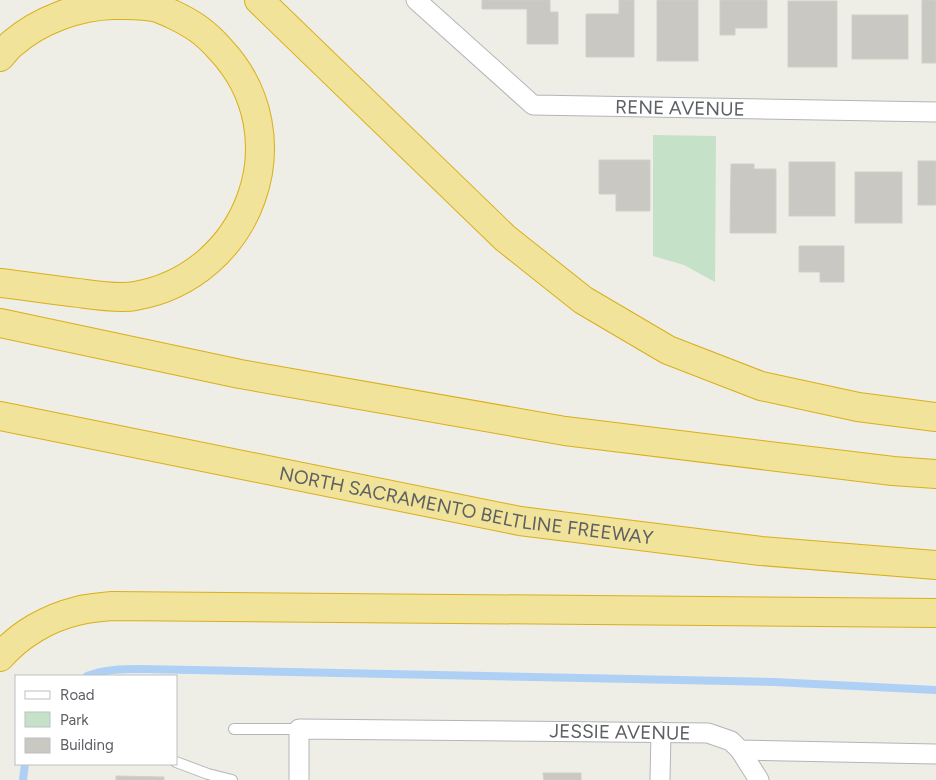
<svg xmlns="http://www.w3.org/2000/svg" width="936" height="780" font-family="Figtree,sans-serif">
	<rect width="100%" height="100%" fill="#eeede6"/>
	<!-- green -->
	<path fill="#c5e2c8" d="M653 135 716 136 715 282 684 265 653 256Z"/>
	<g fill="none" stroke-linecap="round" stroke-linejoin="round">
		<!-- stream -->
		<g stroke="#aed0f5" stroke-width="8">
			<path d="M87 676C105 669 123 669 141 669L774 682 936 690"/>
			<path d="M23 780 25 764"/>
		</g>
	</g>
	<!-- building -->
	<g fill="#c9c8c2" stroke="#d2cfc4">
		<path d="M482 0H550V12H558V44H527V9H482Z"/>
		<path d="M619 0H634V57H586V14H619Z"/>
		<rect x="657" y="0" width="41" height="61"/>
		<path d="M720 0H767V28H735V35H720Z"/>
		<rect x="922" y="0" width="14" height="63"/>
		<rect x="788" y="1" width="49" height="66"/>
		<rect x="852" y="15" width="56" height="44"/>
		<path d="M599 160H650V211H616V194H599Z"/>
		<rect x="918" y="161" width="18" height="44"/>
		<rect x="789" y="162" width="46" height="54"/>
		<path d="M731 164H754V169H776V233H730Z"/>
		<rect x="855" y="172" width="47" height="51"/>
		<path d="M799 246H844V282H820V272H799Z"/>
		<path d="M543 773H581V780H544Z"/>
		<path d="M116 776 164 777V780H116Z"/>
	</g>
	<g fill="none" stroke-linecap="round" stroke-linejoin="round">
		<!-- service casing -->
		<g stroke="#b3b5b9" stroke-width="12">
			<g id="service">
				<path d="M234 729H299"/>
				<path d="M176 762 208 774 232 780"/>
			</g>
		</g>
		<!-- minor casing -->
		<g stroke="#b3b5b9" stroke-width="21">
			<g id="minor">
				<path d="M416 0 533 105 936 112"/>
				<path d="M740 750 759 780"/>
				<path d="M299 780V729L708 733 731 741 740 750 936 754"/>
				<path d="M660 780 661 732"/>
			</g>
		</g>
		<!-- motorway casing -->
		<g stroke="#daaf1a" stroke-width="30">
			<g id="motorway">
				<path d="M259 0 505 238 583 300 668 350 761 386 858 407 936 417"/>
				<path d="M0 57C4 52 8 47 13 43 40 20 78 6 113 5 128 5 144 4 158 8 163 10 167 12 172 14 193 24 205 32 220 49 302 136 250 276 135 296 120 299 94 295 79 293 52 290 26 286 0 283"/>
				<path d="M0 323 240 374 565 431 893 471 936 474"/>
				<path id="s1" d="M0 416 520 521 761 551 936 565"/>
				<path d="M0 657C20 634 48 618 77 611 88 608 100 607 112 606L936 613"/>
			</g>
		</g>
		<!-- service -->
		<use href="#service" stroke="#fff" stroke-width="10"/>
		<!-- minor -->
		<use href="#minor" stroke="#fff" stroke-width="19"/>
		<!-- motorway -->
		<use href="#motorway" stroke="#f1e399" stroke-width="28"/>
	</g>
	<g text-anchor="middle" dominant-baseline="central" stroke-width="4" stroke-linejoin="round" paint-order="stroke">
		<!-- street labels -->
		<g font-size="19" fill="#5d6064" stroke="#fff">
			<text transform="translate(680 108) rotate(1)">RENE AVENUE</text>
			<text stroke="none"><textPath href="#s1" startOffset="475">NORTH SACRAMENTO BELTLINE FREEWAY</textPath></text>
			<text transform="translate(620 732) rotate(1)">JESSIE AVENUE</text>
		</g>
	</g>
	<!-- legend -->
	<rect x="15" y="675" width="162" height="90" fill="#ffffff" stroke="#bebfc1"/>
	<rect x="25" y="691" width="25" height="8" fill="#ffffff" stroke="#bebfc1"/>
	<text x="60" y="700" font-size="15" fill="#5d6064">Road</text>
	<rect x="25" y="712" width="25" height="15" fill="#c5e2c8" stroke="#bebfc1"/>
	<text x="60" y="725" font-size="15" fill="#5d6064">Park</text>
	<rect x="25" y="738" width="25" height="15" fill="#c9c8c2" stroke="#bebfc1"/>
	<text x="60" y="750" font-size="15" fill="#5d6064">Building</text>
</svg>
